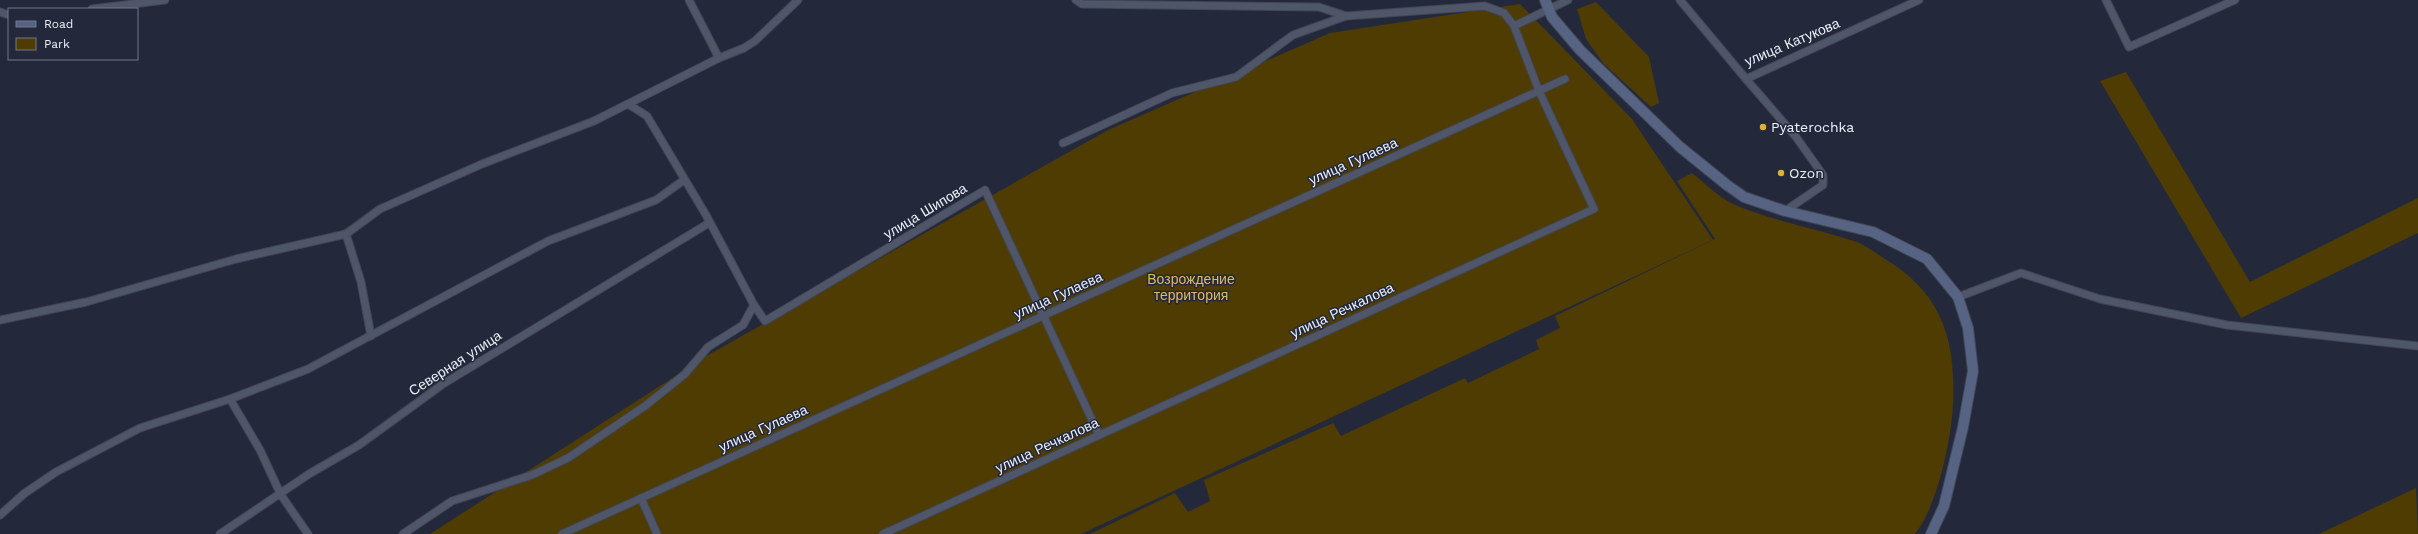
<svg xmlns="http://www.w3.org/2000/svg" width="2418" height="534" font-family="'Work Sans',sans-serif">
	<rect width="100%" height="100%" fill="#23293a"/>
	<!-- green -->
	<g fill="#4e3c02">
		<path d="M1596 2 1649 57 1659 103 1651 107 1603 63 1586 39 1577 9Z"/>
		<path d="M1520 4 1632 119 1713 240 1081 534H430L708 355 1108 130 1330 33Z"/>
		<path d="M2126 72 2250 282 2418 198V233L2241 318 2100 81Z"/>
		<path d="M1692 173C1704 182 1718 197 1733 204 1772 221 1816 228 1857 242 1866 246 1876 253 1885 259 1943 294 1956 341 1953 405 1951 441 1937 507 1915 534H1090L1175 493 1188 512 1210 501 1204 480 1333 423 1341 436 1465 378 1468 383 1539 349 1536 340 1560 328 1555 316 1715 239 1677 181Z"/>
		<path d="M2416 488 2418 534H2319Z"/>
	</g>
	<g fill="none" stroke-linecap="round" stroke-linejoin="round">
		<!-- minor casing -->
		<g stroke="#414654" stroke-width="9">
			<g id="minor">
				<path d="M689 0 719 58"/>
				<path d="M1076 0 1082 4 1319 7 1346 16"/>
				<path d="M1680 0 1746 79 1919 0"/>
				<path d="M2106 0 2129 47 2235 0"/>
				<path d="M92 9 165 0"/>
				<path d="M0 12 9 15"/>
				<path d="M1746 79 1796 137 1823 175V185L1785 211"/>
				<path d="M628 104 647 116 706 215 754 305 765 321 985 190 1099 435"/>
				<path d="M1063 143 1172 93 1236 77 1293 35 1346 16 1485 6 1504 13 1514 26"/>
				<path d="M346 234 361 282 371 336"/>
				<path d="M1958 297 2021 273 2100 299 2227 325 2418 346"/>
				<path d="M0 320 86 302 236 259 346 234 380 209 482 164 594 121 719 58 744 48 755 41 798 0"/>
				<path d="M230 399 260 450 281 495 308 534"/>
				<path d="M641 498 657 534"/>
				<path d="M0 515 25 493 56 472 140 428 230 399 308 369 548 241 656 200 684 180"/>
				<path d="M220 534 309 474 359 445 443 384 709 223"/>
				<path d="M403 534 452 501 532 475 568 458 645 406 685 374 708 347 743 325 754 305"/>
				<path d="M562 534 1565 79"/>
				<path d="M883 534 1594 209 1539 91 1514 26 1568 0"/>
			</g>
		</g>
		<!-- secondary casing -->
		<g stroke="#414654" stroke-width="12">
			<path id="secondary" d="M1545 0 1552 17 1580 50 1680 147 1727 185 1744 197 1785 211 1873 232 1927 259 1958 297 1968 328 1973 371 1963 427 1944 506 1931 534"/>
		</g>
		<!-- minor -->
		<use href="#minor" stroke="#4f5669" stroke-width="7"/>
		<!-- secondary -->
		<use href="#secondary" stroke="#576383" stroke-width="10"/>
	</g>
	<!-- markers -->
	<g fill="#ddb133" stroke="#23293a" stroke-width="1.5">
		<circle cx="1763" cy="127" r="4"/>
		<circle cx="1781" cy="173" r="4"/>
	</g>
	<g text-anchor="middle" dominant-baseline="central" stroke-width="3" stroke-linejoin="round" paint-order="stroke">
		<!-- street labels -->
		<g font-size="14" fill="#eaeffa" stroke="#23293a">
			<text transform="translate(1792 42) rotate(-23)">улица Катукова</text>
			<text transform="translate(1353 161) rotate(-24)">улица Гулаева</text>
			<text transform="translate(925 211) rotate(-31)">улица Шипова</text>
			<text transform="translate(1058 295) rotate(-24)">улица Гулаева</text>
			<text transform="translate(1342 310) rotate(-25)">улица Речкалова</text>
			<text transform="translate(455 363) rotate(-33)">Северная улица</text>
			<text transform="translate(763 428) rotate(-24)">улица Гулаева</text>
			<text transform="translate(1047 445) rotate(-25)">улица Речкалова</text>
		</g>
		<!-- poi labels -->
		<g font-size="14" fill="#eaeffa" stroke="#23293a" text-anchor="start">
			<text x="1771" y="127">Pyaterochka</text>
			<text x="1789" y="173">Ozon</text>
		</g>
		<!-- park labels -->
		<g font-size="14" fill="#dfbb5d" stroke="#23293a">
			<text x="1191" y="279">Возрождение<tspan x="1191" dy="16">территория</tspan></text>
		</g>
	</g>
	<!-- legend -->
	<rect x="8" y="8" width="130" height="52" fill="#23293a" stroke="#737887"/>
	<rect x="16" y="21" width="20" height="6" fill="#576383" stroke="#737887"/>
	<text x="44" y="28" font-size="12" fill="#eaeffa">Road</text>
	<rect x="16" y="38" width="20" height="12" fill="#4e3c02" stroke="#737887"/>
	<text x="44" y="48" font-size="12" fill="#eaeffa">Park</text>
</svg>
